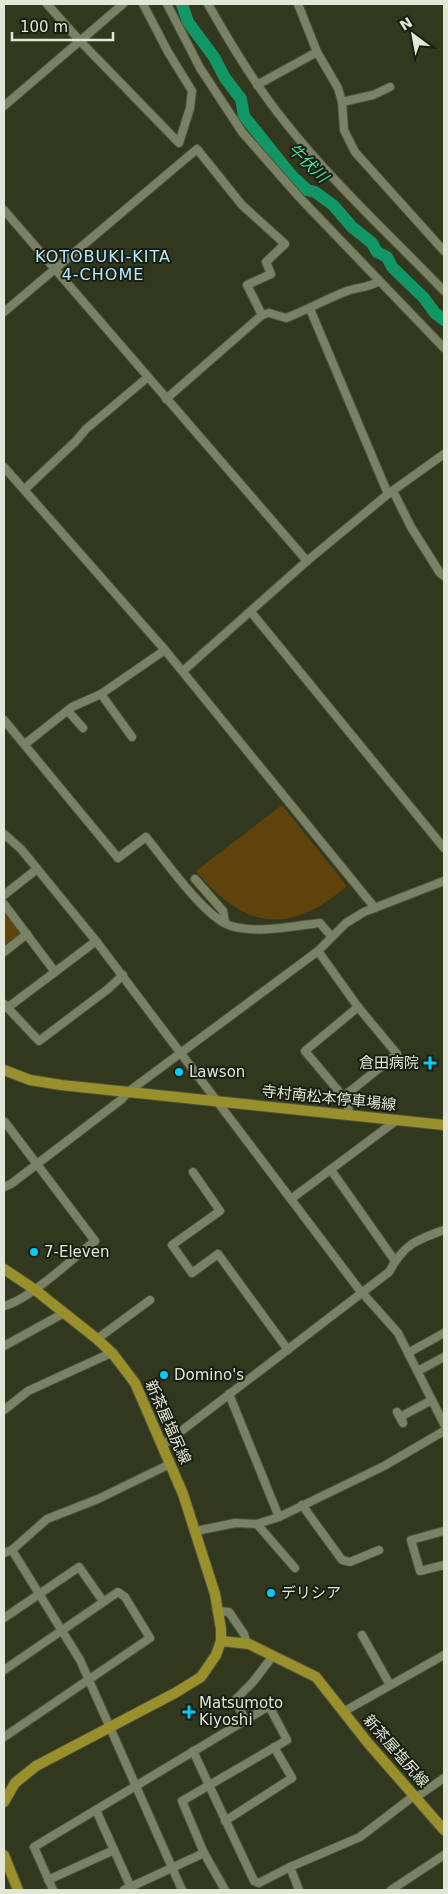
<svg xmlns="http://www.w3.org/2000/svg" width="448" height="1894" font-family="'DejaVu Sans','Noto Sans JP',sans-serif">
	<rect width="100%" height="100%" fill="#32381e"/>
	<!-- green -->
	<g fill="#5f430a">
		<path d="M282 805 347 886C288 936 244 929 196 871Z"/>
		<path d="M4 909 21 932 20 935 4 947Z"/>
	</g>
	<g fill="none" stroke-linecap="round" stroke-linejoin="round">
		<!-- river -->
		<path stroke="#119665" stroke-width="12" d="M182 4 188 22 214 57 225 78 241 99 244 116 291 175 307 190 315 192 333 205 352 227 372 243 377 252 387 257 392 267 424 298 435 313 444 320"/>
		<!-- minor casing -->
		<g stroke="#4e533c" stroke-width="10">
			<g id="minor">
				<path d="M47 4 80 41 179 143 190 108 192 91 168 52 143 4"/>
				<path d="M167 4 200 68 242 132 299 197 444 348"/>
				<path d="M208 4C231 45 255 85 285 122 333 183 391 236 444 291"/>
				<path d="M298 4 317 52 338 88 342 102 344 130 355 152 444 251"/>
				<path d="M257 85 317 52"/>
				<path d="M342 102 373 95 390 87"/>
				<path d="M4 106 123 4"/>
				<path d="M4 210 307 561"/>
				<path d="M310 309 388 494"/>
				<path d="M4 312 197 149 242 205 285 244 266 262 271 274 247 285 262 315"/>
				<path d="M166 399 262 315 269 313 286 318C307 310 326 299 347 291 358 287 369 288 379 281"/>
				<path d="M4 467 165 650 375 908"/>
				<path d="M25 489 76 441 86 429 148 377"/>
				<path d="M393 491 411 527 440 573 444 576"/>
				<path d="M251 612 444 848"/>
				<path d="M183 671 307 561 388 494 444 454"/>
				<path d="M101 694 132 737"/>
				<path d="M68 711 83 728"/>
				<path d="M4 720 118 858 146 837C164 859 205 918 231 926 258 934 293 926 320 923L331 936"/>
				<path d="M25 744 72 707 101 694 165 650"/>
				<path d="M4 834 21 849 96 941 358 1288 398 1333 444 1424"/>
				<path d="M195 879 223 911 225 922"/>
				<path d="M4 895 37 869"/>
				<path d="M4 904 55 972 7 1008"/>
				<path d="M318 951 358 1007 397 1054 343 1097"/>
				<path d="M4 952 27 934"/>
				<path d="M55 972 96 941"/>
				<path d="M4 1004 39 1041 108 989 123 975"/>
				<path d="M350 1115 346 1100 305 1051 358 1007"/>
				<path d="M331 1170 395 1261"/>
				<path d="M193 1172 220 1211 172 1245 192 1273 218 1254 288 1350"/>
				<path d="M4 1187 11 1184 122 1099 128 1092 318 951 346 923 364 912 444 881"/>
				<path d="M291 1199 397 1120"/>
				<path d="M4 1306C29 1300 72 1259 95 1241L5 1122"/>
				<path d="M97 1339 150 1300"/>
				<path d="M4 1346 64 1313"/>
				<path d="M408 1353 444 1333"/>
				<path d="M418 1371 444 1357"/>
				<path d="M229 1394 279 1517"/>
				<path d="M4 1410 28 1391 111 1353"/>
				<path d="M397 1412 403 1423"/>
				<path d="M400 1417 432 1400"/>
				<path d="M163 1445 389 1272C404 1244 416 1240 444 1230"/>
				<path d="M302 1505 342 1560 350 1562 379 1550"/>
				<path d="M257 1524 295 1568"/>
				<path d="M196 1531 235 1523 257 1524 279 1517 384 1466 444 1431"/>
				<path d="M444 1531 411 1540 420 1571 444 1565"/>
				<path d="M12 1550 80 1660 182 1890"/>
				<path d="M4 1553 12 1550 47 1519 98 1499 170 1464"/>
				<path d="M219 1611 229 1612 244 1634 247 1644"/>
				<path d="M4 1618 79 1567 103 1601"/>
				<path d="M362 1635 390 1685"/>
				<path d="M4 1670 118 1592 125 1597 150 1638 4 1737"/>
				<path d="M343 1712 444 1655"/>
				<path d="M245 1719 235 1700 253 1682 272 1657"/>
				<path d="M193 1751 254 1881 259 1883 290 1867 360 1837 411 1798 418 1796 444 1778"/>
				<path d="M96 1810 132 1890"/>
				<path d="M225 1821 292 1778 274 1747"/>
				<path d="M290 1867 299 1890"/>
				<path d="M48 1880 114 1850"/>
				<path d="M53 1890 34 1847 269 1706 287 1740 182 1801 204 1853 225 1890"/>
				<path d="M124 1890 204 1853"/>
				<path d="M391 1890 444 1855"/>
			</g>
		</g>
		<!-- major casing -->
		<g stroke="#4e533c" stroke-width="12">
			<g id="major">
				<path d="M4 1070 30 1080 61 1085 444 1125"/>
				<path d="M4 1269 34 1289 97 1339 113 1354 135 1383 183 1494 215 1594 221 1629V1641L216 1655 201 1677 175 1693 36 1766 15 1783 4 1802"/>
				<path d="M221 1641 249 1644 316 1677 368 1743 444 1830"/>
				<path d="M4 1855 18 1890"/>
			</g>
		</g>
		<!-- minor -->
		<use href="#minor" stroke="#7a8265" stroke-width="8"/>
		<!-- major -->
		<use href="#major" stroke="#99902b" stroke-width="10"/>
	</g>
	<!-- markers -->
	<g fill="#00cbf9" stroke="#1b1e13" stroke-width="2">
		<path d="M427.5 1055.5h5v5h5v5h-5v5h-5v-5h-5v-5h5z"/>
		<circle cx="179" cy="1072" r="5"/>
		<circle cx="34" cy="1252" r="5"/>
		<circle cx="164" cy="1375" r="5"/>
		<circle cx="271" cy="1593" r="5"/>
		<path d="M186.5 1704.5h5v5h5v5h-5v5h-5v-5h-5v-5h5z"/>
	</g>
	<g text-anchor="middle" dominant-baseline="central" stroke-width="4" stroke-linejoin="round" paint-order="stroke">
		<!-- poi labels -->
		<g font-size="15" fill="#e1e6d6" stroke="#1b1e13" text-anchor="start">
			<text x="419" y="1063" text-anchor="end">倉田病院</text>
			<text x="189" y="1072">Lawson</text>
			<text x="44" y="1252">7-Eleven</text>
			<text x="174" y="1375">Domino's</text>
			<text x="281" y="1593">デリシア</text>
			<text x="199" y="1703">Matsumoto<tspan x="199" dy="17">Kiyoshi</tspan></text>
		</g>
		<!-- street labels -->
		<g font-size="15" fill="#e1e6d6" stroke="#1b1e13">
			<text transform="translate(329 1098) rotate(6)">寺村南松本停車場線</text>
			<text transform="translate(168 1422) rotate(66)">新茶屋塩尻線</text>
			<text transform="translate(396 1751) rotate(49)">新茶屋塩尻線</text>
		</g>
		<!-- water labels -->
		<g font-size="16" font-style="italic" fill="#4ce4a3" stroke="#1b1e13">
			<text transform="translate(308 163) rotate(44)">牛伏川</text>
		</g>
		<!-- neighbourhood labels -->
		<g font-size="16" letter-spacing="1" fill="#b5eafd" stroke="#1b1e13">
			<text x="103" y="256">KOTOBUKI-KITA<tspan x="103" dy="18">4-CHOME</tspan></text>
		</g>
	</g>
	<!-- border -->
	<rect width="448" height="1894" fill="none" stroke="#e1e6d6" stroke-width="10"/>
	<!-- north arrow -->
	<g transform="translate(413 35) rotate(328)" stroke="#1b1e13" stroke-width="4" paint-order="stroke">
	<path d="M0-4L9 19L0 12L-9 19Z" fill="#e1e6d6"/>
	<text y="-8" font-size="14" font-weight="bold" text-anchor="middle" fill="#e1e6d6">N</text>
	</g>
	<!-- scale -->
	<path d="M12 32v8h101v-8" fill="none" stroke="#e1e6d6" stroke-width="2.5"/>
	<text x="20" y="32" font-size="15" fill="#e1e6d6" stroke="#1b1e13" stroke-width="4" paint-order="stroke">100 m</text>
</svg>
